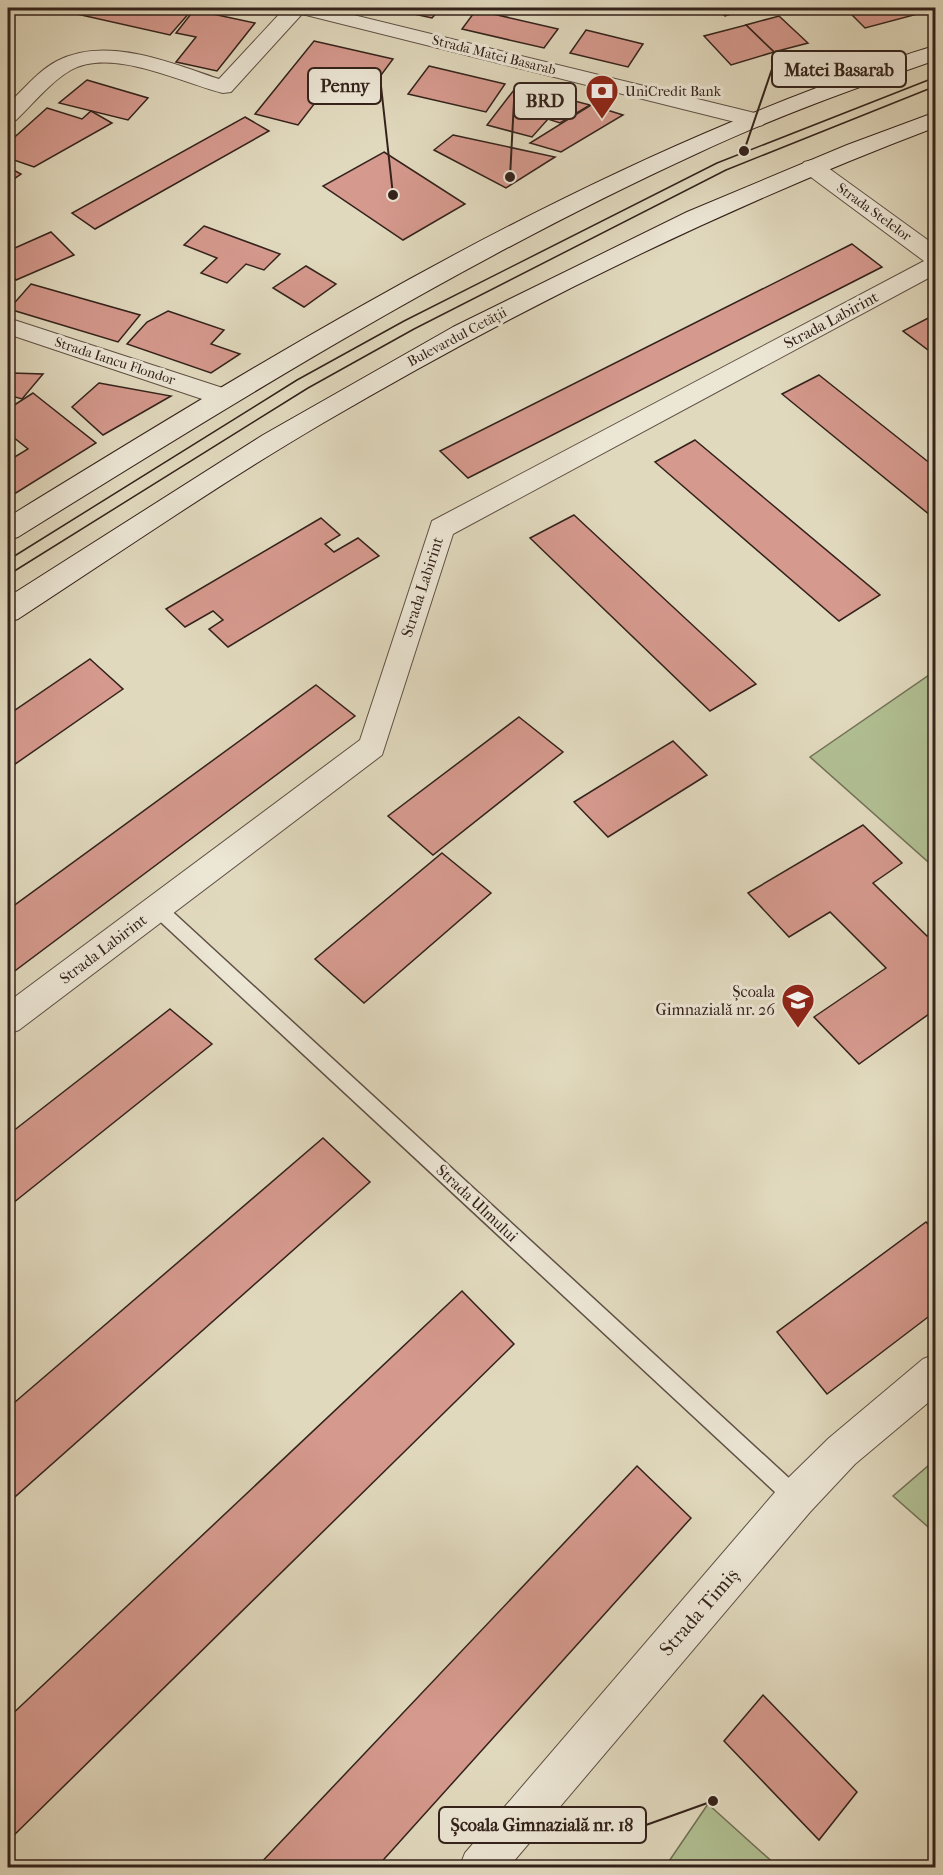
<svg xmlns="http://www.w3.org/2000/svg" width="943" height="1875" font-family="'IM FELL French Canon',serif">
	<rect width="100%" height="100%" fill="#e1d9be"/>
	<filter id="stains"><feTurbulence type="fractalNoise" baseFrequency=".00333" numOctaves="4"/><feColorMatrix values="0 0 0 0 .2 0 0 0 0 .09 0 0 0 0 .02 0 0 0 .5 -.17"/></filter>
	<radialGradient id="worn" r=".72"><stop offset=".6" stop-color="#630" stop-opacity="0"/><stop offset="1" stop-color="#630" stop-opacity=".3"/></radialGradient>
	<!-- green -->
	<g fill="#b1c093" stroke="#727157" stroke-width="1.5">
		<path d="M935 671V868L810 757Z"/>
		<path d="M935 1460V1533L893 1496Z"/>
		<path d="M708 1804 778 1867H665Z"/>
	</g>
	<!-- building -->
	<g fill="#d5998d" stroke="#33221b" stroke-width="1.5">
		<path d="M50 8H177L191 11 170 35Z"/>
		<path d="M386 8H441L432 18Z"/>
		<path d="M714 8H750L725 16Z"/>
		<path d="M876 8H906L914 15 865 28 851 14Z"/>
		<path d="M194 10 255 23 217 71 176 62 196 37 176 33Z"/>
		<path d="M476 10 558 29 544 48 462 29Z"/>
		<path d="M779 16 808 43 774 52 746 25Z"/>
		<path d="M746 25 774 52 731 65 704 36Z"/>
		<path d="M586 30 643 44 628 67 570 53Z"/>
		<path d="M314 41 393 59 376 82 338 73 298 125 255 114Z"/>
		<path d="M429 66 505 84 486 112 408 94Z"/>
		<path d="M87 80 148 98 128 120 59 103Z"/>
		<path d="M517 86 590 105 560 123 548 119 532 137 487 125Z"/>
		<path d="M591 105 623 115 561 152 530 143Z"/>
		<path d="M47 108 82 119 91 111 112 123 34 167 8 158V143Z"/>
		<path d="M245 117 269 131 95 229 72 213Z"/>
		<path d="M453 135 555 157 506 188 434 150Z"/>
		<path d="M384 152 465 204 403 240 323 186Z"/>
		<path d="M8 167 21 174 8 183Z"/>
		<path d="M204 226 280 254 264 270 246 264 227 283 201 273 217 258 184 245Z"/>
		<path d="M51 232 74 255 16 280 8 271V251Z"/>
		<path d="M852 244 882 267 468 478 440 451Z"/>
		<path d="M306 266 336 284 304 307 273 288Z"/>
		<path d="M31 284 140 315 118 342 9 309Z"/>
		<path d="M168 311 224 330 211 344 240 354 211 373 127 344 147 322Z"/>
		<path d="M936 314V356L903 331Z"/>
		<path d="M11 373 43 374 22 399 8 395V377Z"/>
		<path d="M819 375 936 468V520L782 394Z"/>
		<path d="M99 383 171 396 103 435 72 407Z"/>
		<path d="M33 393 96 443 11 496 8 493V461L28 449 8 433V409Z"/>
		<path d="M695 440 880 595 839 621 655 462Z"/>
		<path d="M574 515 756 684 710 711 530 538Z"/>
		<path d="M321 518 340 535 325 544 334 552 358 538 379 556 228 647 209 629 223 620 213 611 185 627 166 609Z"/>
		<path d="M90 659 123 689 8 769V715Z"/>
		<path d="M316 685 355 716 8 976V910Z"/>
		<path d="M519 717 563 752 433 855 388 816Z"/>
		<path d="M673 741 707 775 608 837 574 802Z"/>
		<path d="M863 825 902 863 873 883 927 936 936 930V1009L859 1064 814 1017 886 968 830 912 789 937 748 893Z"/>
		<path d="M442 853 491 893 364 1003 315 959Z"/>
		<path d="M170 1009 212 1044 8 1207V1135Z"/>
		<path d="M323 1138 370 1182 8 1503V1408Z"/>
		<path d="M926 1222 936 1232V1311L827 1394 777 1332Z"/>
		<path d="M462 1291 514 1344 8 1841V1718Z"/>
		<path d="M637 1466 691 1518 376 1868H256Z"/>
		<path d="M763 1695 857 1792 819 1840 724 1741Z"/>
	</g>
	<g fill="none" stroke-linecap="round" stroke-linejoin="round">
		<!-- lane casing -->
		<g stroke="#5e5044" stroke-width="3">
			<path id="lane" d="M157 901 163 903 803 1491 806 1498 803 1505 796 1508 789 1505 151 913 149 908 151 903Z"/>
		</g>
		<!-- street casing -->
		<g stroke="#5e5044" stroke-width="2">
			<g id="street">
				<path d="M285 8H325L763 115 766 120 763 125 755 127 302 14 231 92 223 93C182 83 112 47 71 70 50 82 33 104 16 120L8 121V104C23 90 38 71 57 61 106 35 171 63 219 79Z"/>
				<path d="M812 160 820 162 936 246V274L453 534 382 755 19 1030 8 1034V1002L360 740 432 521 924 261 804 172 801 167 804 162Z"/>
				<path d="M8 318 232 391 236 397 232 403 223 406 8 334Z"/>
				<path d="M936 1354V1396L855 1464 810 1512 508 1868H459L465 1853 782 1484 829 1438 923 1359Z"/>
			</g>
		</g>
		<!-- secondary casing -->
		<g stroke="#33221b" stroke-width="2">
			<g id="secondary">
				<path d="M936 46V60C855 88 775 117 698 153 461 262 239 399 18 537L8 540V517C241 374 476 229 729 123 776 103 823 85 871 68 892 60 914 51 936 46Z"/>
				<path d="M936 112V127C723 208 519 308 323 423 219 484 119 553 18 619L8 622V597L263 435 453 327 687 212 847 145Z"/>
			</g>
		</g>
		<!-- lane -->
		<use href="#lane" fill="#ece6d5" fill-rule="evenodd"/>
		<!-- street -->
		<use href="#street" fill="#ece6d5" fill-rule="evenodd"/>
		<!-- secondary -->
		<use href="#secondary" fill="#ece6d5" fill-rule="evenodd"/>
		<!-- tram -->
		<g stroke="#33221b" stroke-width="1.5">
			<path d="M8 560 297 380 404 321 717 163 936 77"/>
			<path d="M8 575 308 388 414 329 726 170 936 86"/>
		</g>
	</g>
	<!-- icons -->
	<defs>
		<g id="bank-pin" transform="scale(1.725)"><path d="M0 17L-7.5 6A9.5 9.5 0 1 1 7.5 6Z" fill="#8f2418" stroke="#ece6d5"/><path d="M-6-4H6V4H-6ZM0-2.3a2.3 2.3 0 1 0 0 4.6a2.3 2.3 0 1 0 0-4.6Z" fill="#fff"/></g>
		<g id="school-pin" transform="scale(1.725)"><path d="M0 17L-7.5 6A9.5 9.5 0 1 1 7.5 6Z" fill="#8f2418" stroke="#ece6d5"/><path d="M0-5L7-2L0 1L-7-2ZM-4 1L0 2.5L4 1V4Q0 6-4 4Z" fill="#fff"/></g>
	</defs>
	<g fill-rule="evenodd">
		<use href="#bank-pin" x="602" y="91"/>
		<use href="#school-pin" x="798" y="1000"/>
	</g>
	<g text-anchor="middle" dominant-baseline="central" stroke-width="6" stroke-linejoin="round" paint-order="stroke">
		<!-- far-street labels -->
		<g font-size="14" fill="#33221b" stroke="#ece6d5">
			<text transform="translate(494 55) rotate(14)">Strada Matei Basarab</text>
			<text transform="translate(874 212) rotate(36)">Strada Stelelor</text>
			<text transform="translate(457 337) rotate(-28)">Bulevardul Cetății</text>
			<text transform="translate(115 361) rotate(18)">Strada Iancu Flondor</text>
		</g>
		<!-- far-poi labels -->
		<g font-size="14" fill="#33221b" stroke="#ece6d5" text-anchor="start">
			<text x="625" y="91">UniCredit Bank</text>
		</g>
		<!-- street labels -->
		<g font-size="16" fill="#33221b" stroke="#ece6d5">
			<text transform="translate(831 320) rotate(-28)">Strada Labirint</text>
			<text transform="translate(422 587) rotate(-72)">Strada Labirint</text>
			<text transform="translate(103 949) rotate(-37)">Strada Labirint</text>
			<text transform="translate(477 1203) rotate(43)">Strada Ulmului</text>
		</g>
		<!-- poi labels -->
		<g font-size="16" fill="#33221b" stroke="#ece6d5" text-anchor="end">
			<text x="775" y="991">Școala<tspan x="775" dy="18">Gimnazială nr. 26</tspan></text>
		</g>
		<!-- near-street labels -->
		<g font-size="20" fill="#33221b" stroke="#ece6d5">
			<text transform="translate(699 1612) rotate(-49)">Strada Timiș</text>
		</g>
	</g>
	<!-- callouts -->
	<path fill="none" stroke="#33221b" stroke-width="2" d="M744 151L772 69M393 195L381 86M510 177L514 101M713 1801L646 1825"/>
	<g fill="#33221b" stroke="#ece6d5" stroke-width="2">
		<circle cx="744" cy="151" r="6"/>
		<circle cx="393" cy="195" r="6"/>
		<circle cx="510" cy="177" r="6"/>
		<circle cx="713" cy="1801" r="6"/>
	</g>
	<g fill="#ece6d5" stroke="#33221b" stroke-width="2">
		<rect x="772" y="51" width="134" height="36" rx="6"/>
		<rect x="308" y="68" width="73" height="36" rx="6"/>
		<rect x="514" y="83" width="62" height="36" rx="6"/>
		<rect x="439" y="1807" width="207" height="36" rx="6"/>
	</g>
	<g font-size="18" text-anchor="middle" font-weight="bold" fill="#33221b">
		<text x="839" y="76">Matei Basarab</text>
		<text x="345" y="92">Penny</text>
		<text x="545" y="107">BRD</text>
		<text x="542" y="1831">Școala Gimnazială nr. 18</text>
	</g>
	<!-- margin -->
	<rect width="943" height="1875" fill="none" stroke="#e1d9be" stroke-width="30"/>
	<rect x="9" y="9" width="925" height="1857" fill="none" stroke="#33221b" stroke-width="3"/>
	<rect x="15" y="15" width="913" height="1845" fill="none" stroke="#33221b" stroke-width="1.5"/>
	<rect width="100%" height="100%" filter="url(#stains)"/>
	<rect width="100%" height="100%" fill="url(#worn)"/>
</svg>
